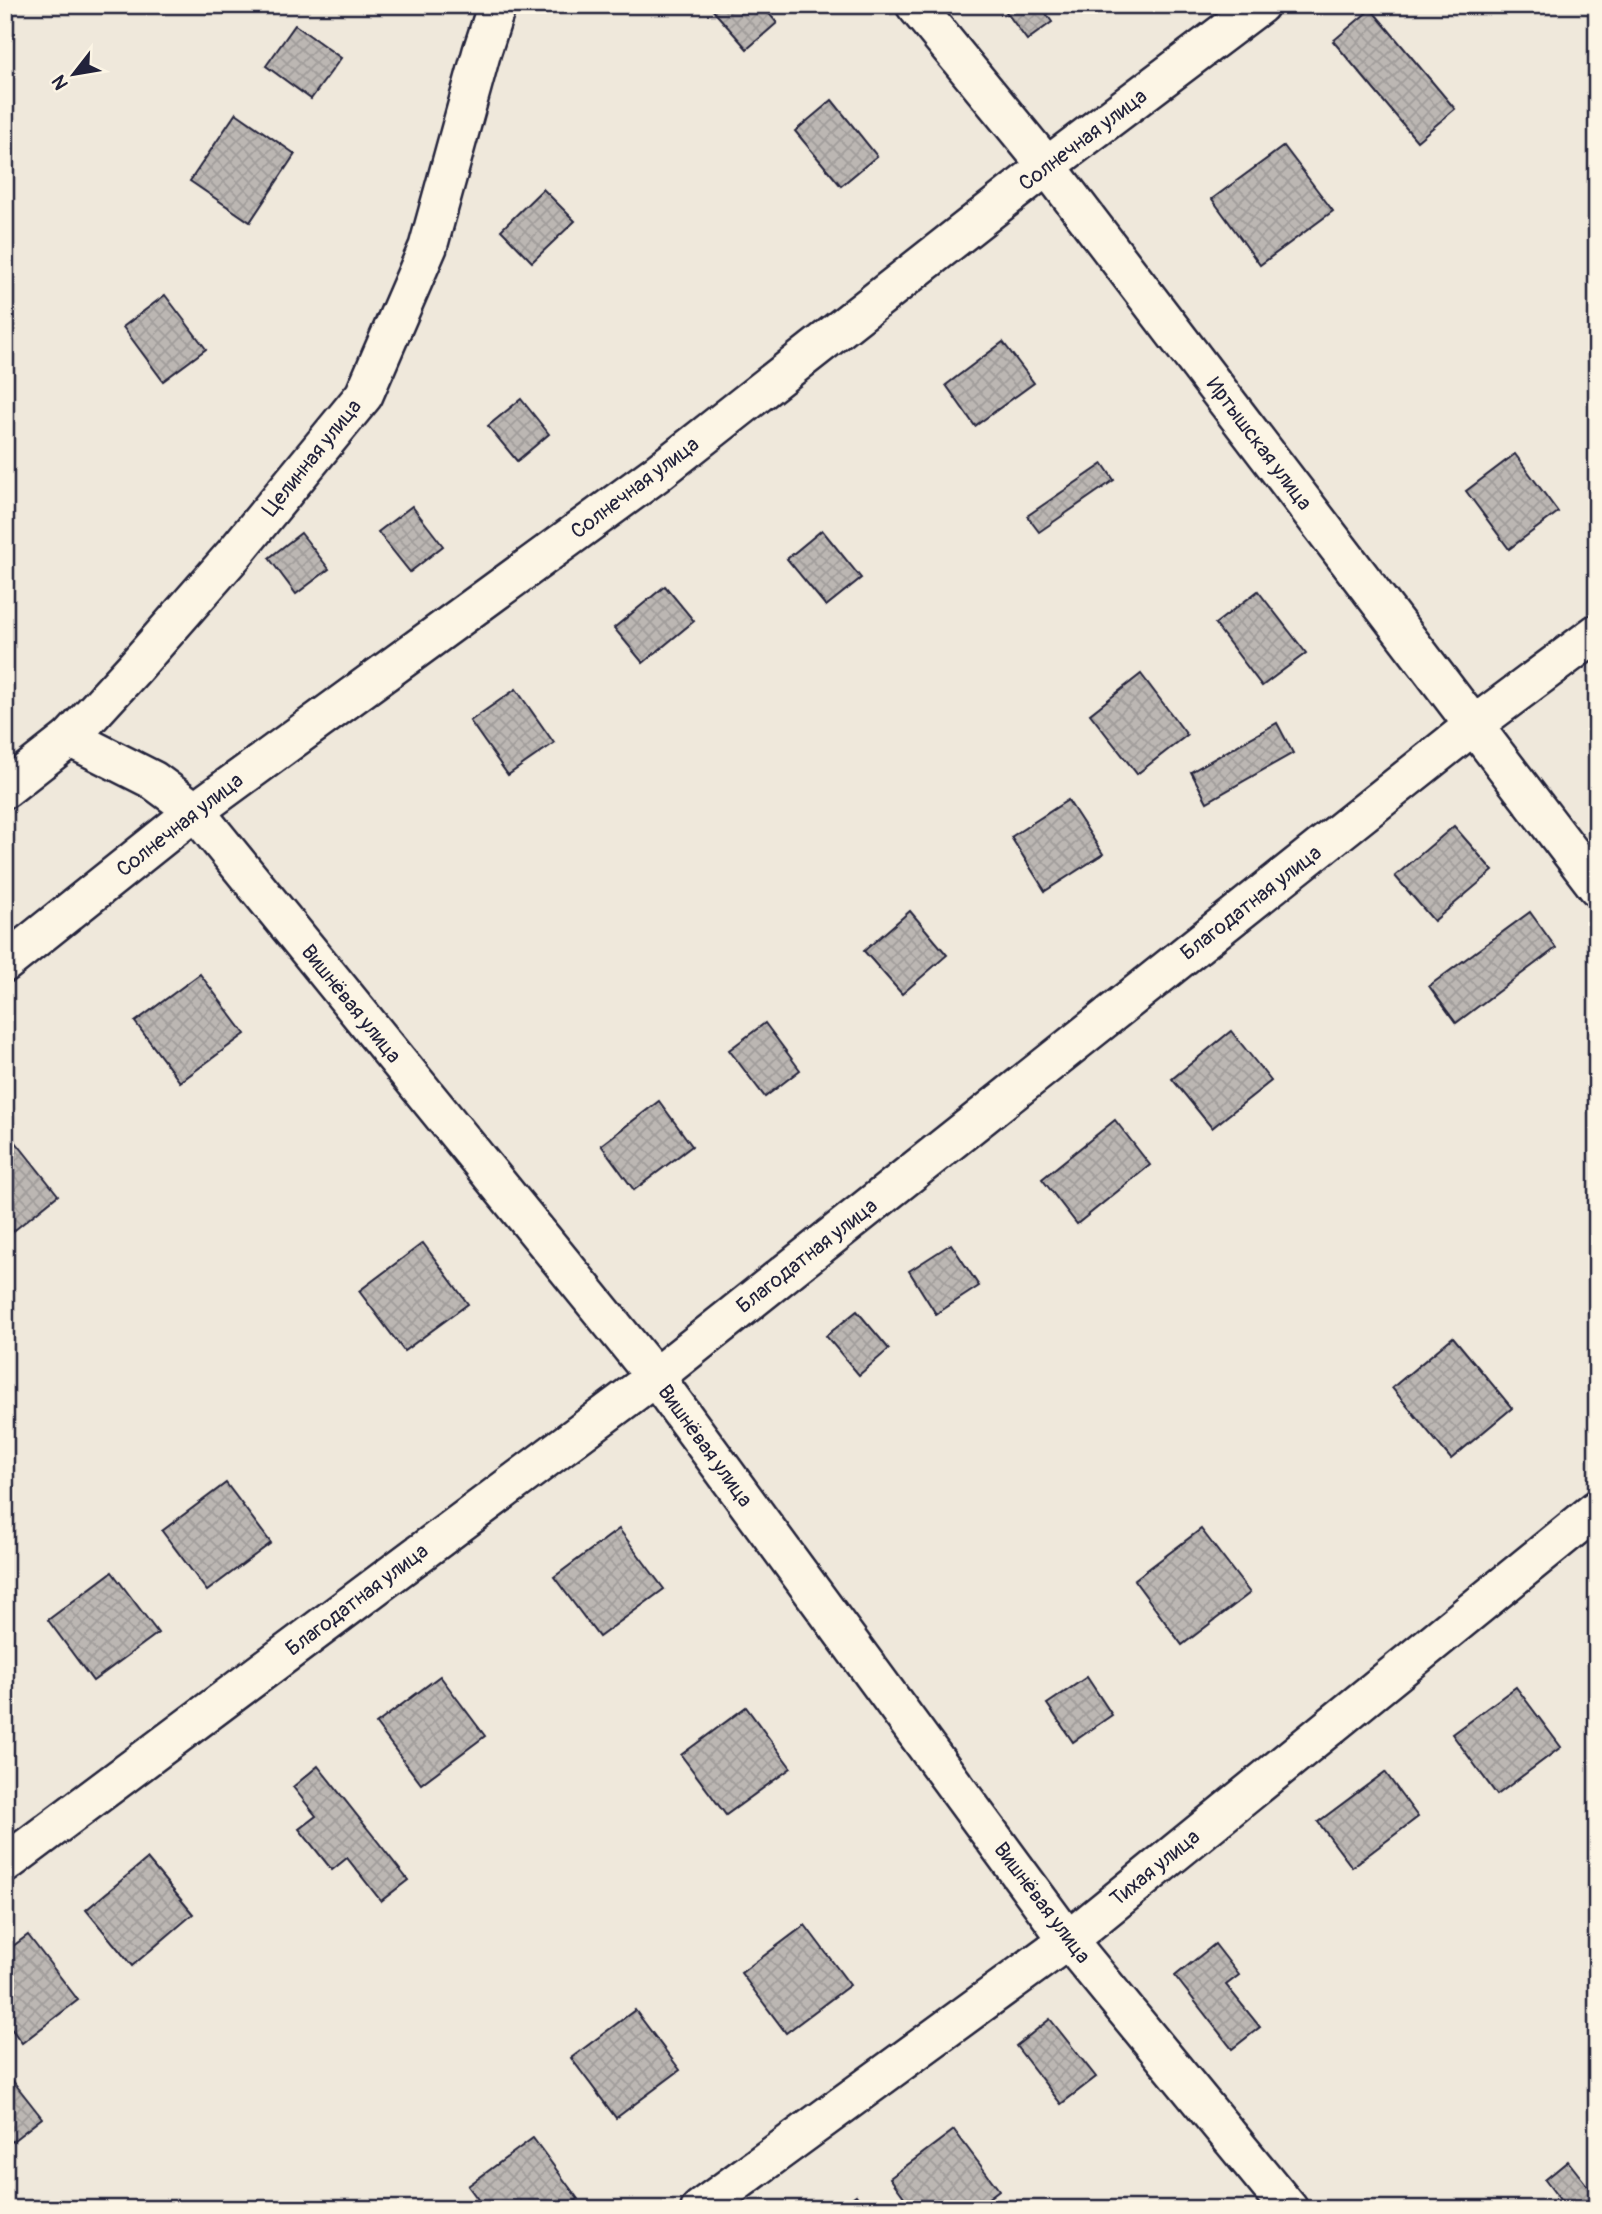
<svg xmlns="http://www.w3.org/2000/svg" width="1602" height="2214" font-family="Pangolin,sans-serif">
	<defs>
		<pattern id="building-cross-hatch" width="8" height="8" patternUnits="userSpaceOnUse" patternTransform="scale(1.75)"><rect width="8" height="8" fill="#bcb7b3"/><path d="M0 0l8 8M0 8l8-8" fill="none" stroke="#a19d9b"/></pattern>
	</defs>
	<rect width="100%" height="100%" fill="#efe8db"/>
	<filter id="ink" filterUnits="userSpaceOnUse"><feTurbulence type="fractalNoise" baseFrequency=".0143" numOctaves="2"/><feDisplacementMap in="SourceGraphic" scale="14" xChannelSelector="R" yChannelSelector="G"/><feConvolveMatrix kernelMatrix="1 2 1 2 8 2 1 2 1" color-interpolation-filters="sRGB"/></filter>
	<g filter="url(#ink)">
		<!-- building -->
		<g fill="url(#building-cross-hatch)" stroke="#22223b" stroke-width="2">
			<path d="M714 5H762L777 23 747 49 711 8Z"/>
			<path d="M1001 5H1040L1052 22 1027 40Z"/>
			<path d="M1371 9 1455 109 1417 141 1333 41Z"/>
			<path d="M295 25 341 58 311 99 266 66Z"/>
			<path d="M832 100 877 156 841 186 795 131Z"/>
			<path d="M236 113 295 154 250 222 190 181Z"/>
			<path d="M1284 146 1333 211 1260 265 1212 199Z"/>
			<path d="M543 189 575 221 532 262 501 230Z"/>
			<path d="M165 295 206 349 163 381 123 327Z"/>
			<path d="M1003 342 1034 383 975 426 946 385Z"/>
			<path d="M521 399 549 434 517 461 488 426Z"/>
			<path d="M1515 454 1558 512 1509 549 1466 491Z"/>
			<path d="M1103 464 1114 480 1039 532 1027 516Z"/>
			<path d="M412 506 443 546 410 572 378 532Z"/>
			<path d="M822 530 861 578 826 606 787 559Z"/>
			<path d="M301 533 329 569 296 594 269 558Z"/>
			<path d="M665 586 694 621 643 663 614 628Z"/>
			<path d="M1258 591 1306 653 1262 686 1215 624Z"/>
			<path d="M1141 674 1187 735 1137 774 1090 714Z"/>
			<path d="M516 689 554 743 508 775 470 721Z"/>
			<path d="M1277 723 1293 753 1207 802 1191 772Z"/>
			<path d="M1068 800 1103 854 1045 891 1011 837Z"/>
			<path d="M1454 826 1493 871 1434 921 1395 876Z"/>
			<path d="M910 911 947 955 902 994 864 951Z"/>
			<path d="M1530 912 1556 948 1456 1023 1429 986Z"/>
			<path d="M200 974 245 1034 180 1082 135 1022Z"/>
			<path d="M765 1023 800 1070 765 1097 729 1050Z"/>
			<path d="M1231 1031 1271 1081 1212 1128 1172 1079Z"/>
			<path d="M659 1101 692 1146 634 1190 601 1145Z"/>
			<path d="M1115 1120 1150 1165 1077 1224 1042 1179Z"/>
			<path d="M8 1132 58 1195 5 1238V1135Z"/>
			<path d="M423 1243 468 1304 404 1351 359 1291Z"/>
			<path d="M951 1244 979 1286 936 1314 909 1271Z"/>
			<path d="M857 1311 889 1349 859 1375 826 1336Z"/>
			<path d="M1453 1337 1512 1408 1451 1459 1392 1388Z"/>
			<path d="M226 1483 271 1543 207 1591 162 1531Z"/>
			<path d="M619 1529 664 1589 599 1637 554 1577Z"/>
			<path d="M1201 1529 1250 1593 1182 1645 1134 1580Z"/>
			<path d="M112 1572 158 1633 93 1681 48 1620Z"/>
			<path d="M1597 1599V1619L1587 1610Z"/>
			<path d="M440 1676 485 1736 421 1784 376 1724Z"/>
			<path d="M1087 1677 1112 1715 1073 1742 1047 1704Z"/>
			<path d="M1516 1687 1561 1747 1497 1795 1452 1734Z"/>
			<path d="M746 1707 791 1768 726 1815 681 1755Z"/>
			<path d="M318 1766 408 1880 381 1901 347 1858 332 1870 299 1829 316 1816 293 1787Z"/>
			<path d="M1385 1772 1418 1817 1352 1867 1318 1822Z"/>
			<path d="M147 1859 193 1914 132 1966 86 1910Z"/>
			<path d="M805 1925 850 1985 786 2033 741 1973Z"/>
			<path d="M28 1935 78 2000 22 2043 5 2020V1952Z"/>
			<path d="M1215 1944 1239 1975 1226 1985 1260 2027 1232 2049 1175 1976Z"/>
			<path d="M635 2010 680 2070 616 2118 571 2058Z"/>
			<path d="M1050 2019 1096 2077 1061 2104 1016 2046Z"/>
			<path d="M5 2071 42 2118 9 2144 5 2140Z"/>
			<path d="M954 2130 999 2190 974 2209H913L890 2178Z"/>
			<path d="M533 2138 578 2199 564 2209H485L468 2186Z"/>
			<path d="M1568 2161 1597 2198V2209H1567L1545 2180Z"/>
			<path d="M856 2195 867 2209H837Z"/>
		</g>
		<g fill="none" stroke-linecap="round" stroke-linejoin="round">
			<!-- street casing -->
			<g stroke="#22223b" stroke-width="42">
				<g id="street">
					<path d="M915 5 1047 166 1597 887"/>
					<path d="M70 738 153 780 195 811 655 1377 1068 1940 1289 2209"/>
					<path d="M5 789 70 738 135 667 234 554 364 395 428 247 482 51 497 5"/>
					<path d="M5 963 195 811 656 474 1047 166 1260 5"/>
					<path d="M5 1864 655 1377 1474 725 1597 633"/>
					<path d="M700 2209 1068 1940 1597 1509"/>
				</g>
			</g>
			<!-- street -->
			<use href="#street" stroke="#fcf5e5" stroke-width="37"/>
		</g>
	</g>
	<g text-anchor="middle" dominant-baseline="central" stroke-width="5" stroke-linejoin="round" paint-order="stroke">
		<!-- street labels -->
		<g font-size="21" fill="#22223b" stroke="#fcf5e5">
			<text transform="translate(1083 140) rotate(-37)">Солнечная улица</text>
			<text transform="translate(1259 444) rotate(53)">Иртышская улица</text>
			<text transform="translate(312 458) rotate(-51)">Целинная улица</text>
			<text transform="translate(635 488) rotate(-37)">Солнечная улица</text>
			<text transform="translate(180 825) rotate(-38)">Солнечная улица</text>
			<text transform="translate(1251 903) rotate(-38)">Благодатная улица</text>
			<text transform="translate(351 1004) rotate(51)">Вишнёвая улица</text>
			<text transform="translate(807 1256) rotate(-38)">Благодатная улица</text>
			<text transform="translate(705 1446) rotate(54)">Вишнёвая улица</text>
			<text transform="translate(357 1600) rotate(-37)">Благодатная улица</text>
			<text transform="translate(1155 1868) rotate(-39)">Тихая улица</text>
			<text transform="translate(1042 1903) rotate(53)">Вишнёвая улица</text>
		</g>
	</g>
	<!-- margin -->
	<rect width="1602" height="2214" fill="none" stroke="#fcf5e5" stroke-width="28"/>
	<rect x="14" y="14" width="1574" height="2186" fill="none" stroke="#22223b" stroke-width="2.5" filter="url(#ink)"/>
	<!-- north arrow -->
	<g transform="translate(74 74) rotate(239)" stroke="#fcf5e5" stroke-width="5" paint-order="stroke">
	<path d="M0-5L12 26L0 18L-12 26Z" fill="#22223b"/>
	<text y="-10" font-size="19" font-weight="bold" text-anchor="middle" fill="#22223b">N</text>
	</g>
</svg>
